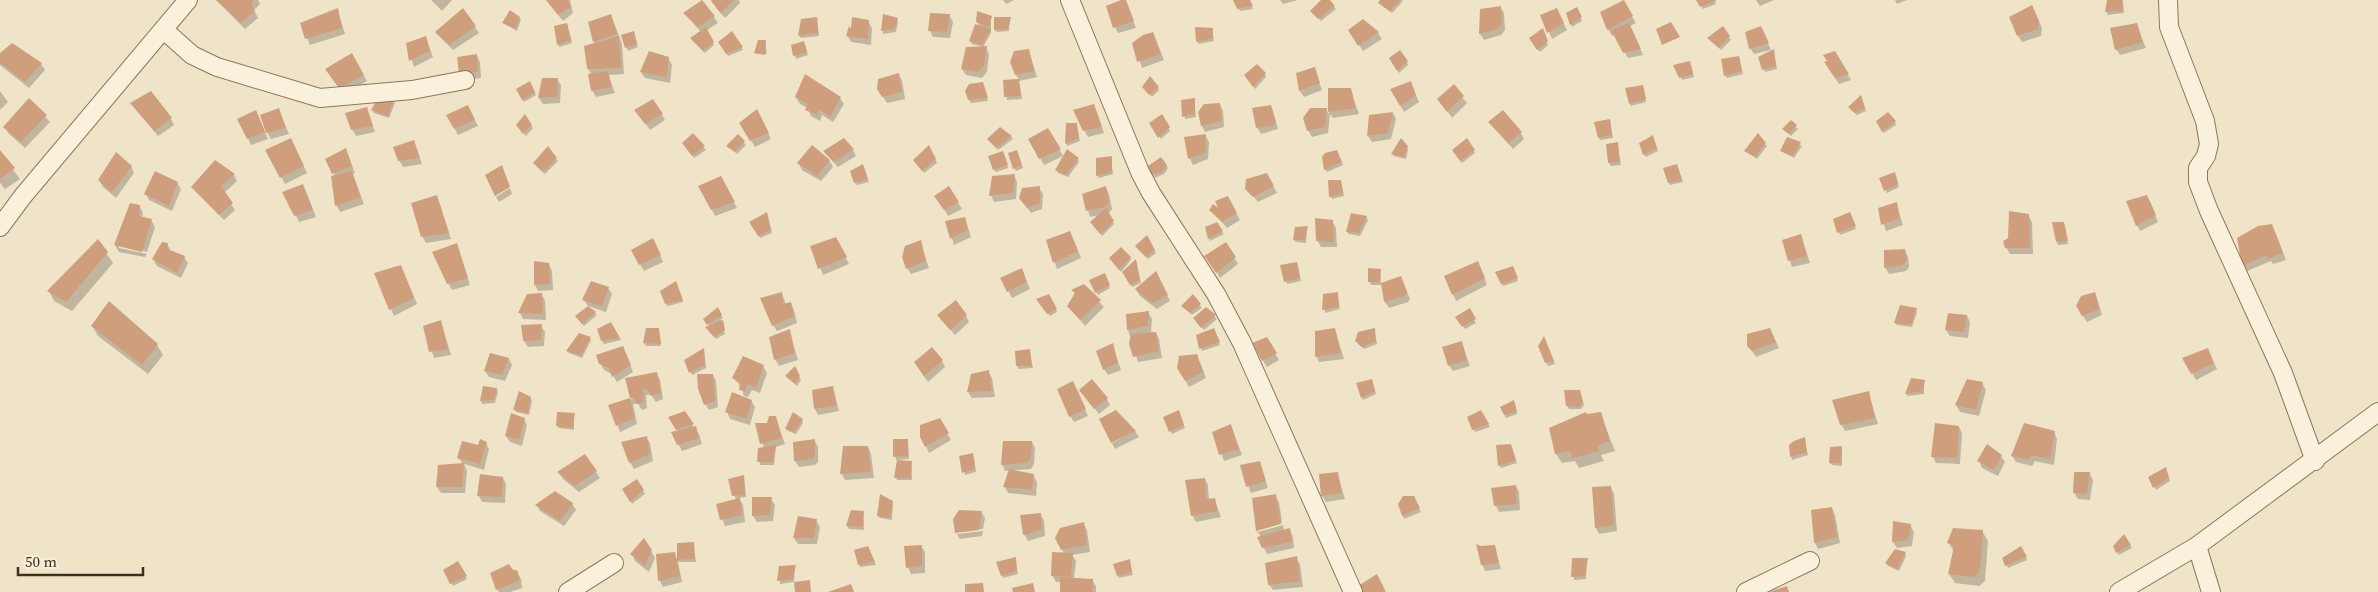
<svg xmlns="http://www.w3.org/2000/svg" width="2378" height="592" font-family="'Source Serif 4',serif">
	<rect width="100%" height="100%" fill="#f0e4c8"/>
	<!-- shadow -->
	<g fill="#0003">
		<path d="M216 0H258L260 4 254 10 258 18 245 29Z"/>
		<path d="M431 0H452L442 11Z"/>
		<path d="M546 0H570L573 13 563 21Z"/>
		<path d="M714 0H739L740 3 725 18 716 8Z"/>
		<path d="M1003 0H1014L1006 4Z"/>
		<path d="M1125 0 1136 28 1118 33 1115 27Z"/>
		<path d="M1234 0H1250L1253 9 1240 11Z"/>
		<path d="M1280 0H1298L1283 4Z"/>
		<path d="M1322 0H1328L1336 9 1321 21 1314 14Z"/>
		<path d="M1381 0H1402L1403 1 1392 13 1381 5Z"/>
		<path d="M1697 0H1715L1716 4 1703 9Z"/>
		<path d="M1756 0H1774L1760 6Z"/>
		<path d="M1895 0H1907L1897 4Z"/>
		<path d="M2108 0H2123L2124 13 2107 15Z"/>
		<path d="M703 1 718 23 707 30 714 45 705 53 693 41 701 32 684 13Z"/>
		<path d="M1623 2 1636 23 1630 26 1643 55 1628 58 1615 34 1612 36 1608 29Z"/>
		<path d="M2032 6 2042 28 2041 36 2022 42 2018 36Z"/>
		<path d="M1500 7 1504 13 1505 30 1501 35 1484 40 1480 34 1481 10Z"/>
		<path d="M1576 8 1582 21 1572 27 1567 13Z"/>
		<path d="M337 9 345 34 310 45 301 23Z"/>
		<path d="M463 9 479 33 453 50 436 33Z"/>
		<path d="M611 15 622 44 624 74 608 75 615 93 596 97 592 90V75L588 69 595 44 589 22Z"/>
		<path d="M884 15 897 19 898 22 896 32 883 34Z"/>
		<path d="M949 15 953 22 950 38 933 37 930 31Z"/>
		<path d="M1542 16H1560L1567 30 1552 39Z"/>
		<path d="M519 17 521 20 517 31 504 23Z"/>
		<path d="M991 17V33L983 47 972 44 970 41 980 27 977 22Z"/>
		<path d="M817 18 819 36 801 38 799 35Z"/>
		<path d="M1010 18 1009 31 997 32 995 30Z"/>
		<path d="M868 21 872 28 871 45 851 42 847 35Z"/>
		<path d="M1363 21 1378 33 1382 39 1363 51 1350 30Z"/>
		<path d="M567 24 572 43 559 47 555 27Z"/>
		<path d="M2136 25 2146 48 2120 55 2116 49Z"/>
		<path d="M1761 27 1771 50 1754 54 1750 48Z"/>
		<path d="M1196 28 1212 29 1214 41 1198 44Z"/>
		<path d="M1722 28 1731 40 1721 50 1709 39Z"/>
		<path d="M634 32 638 47 628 51 623 36Z"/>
		<path d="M731 33 743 50 728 56 720 42Z"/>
		<path d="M1153 33 1164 60 1142 68 1134 43Z"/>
		<path d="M1544 33 1548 45 1540 52 1532 42Z"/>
		<path d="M426 38 433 57 414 67 407 44Z"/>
		<path d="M759 41 765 42 767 54H756Z"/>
		<path d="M805 45 808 55 796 59 792 46Z"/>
		<path d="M986 47 989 54 987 72 982 78 966 75 962 69Z"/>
		<path d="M1029 51 1037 77 1019 81 1022 99 1007 100 1004 81 1019 80 1016 75Z"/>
		<path d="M1835 52 1851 80 1839 84 1829 69Z"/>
		<path d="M1774 53 1777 69 1765 72 1764 69Z"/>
		<path d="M0 54 41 64 45 70 29 88 0 65Z"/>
		<path d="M352 55 367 81 344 94 330 76Z"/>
		<path d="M477 56 480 62 481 78 464 80Z"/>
		<path d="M1739 57 1743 74 1727 78 1725 75Z"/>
		<path d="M668 58 672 65 670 83 645 78 641 72Z"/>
		<path d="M1391 59 1407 62 1408 65 1399 73Z"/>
		<path d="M1691 65 1694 77 1682 80 1675 66Z"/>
		<path d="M1314 69 1322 90 1304 97 1300 91 1298 74Z"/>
		<path d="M898 74 902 80 905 99 887 103 878 89Z"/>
		<path d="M1265 74 1266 77 1255 89 1247 78Z"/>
		<path d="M543 79H557L561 85 560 103 543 104 539 98Z"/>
		<path d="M1410 82 1419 102 1404 112 1392 90Z"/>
		<path d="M530 83 536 95 524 102 517 90Z"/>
		<path d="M1453 86 1467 103 1452 118 1443 105Z"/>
		<path d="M984 87 988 101 971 103 969 100Z"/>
		<path d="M1158 87 1159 90 1152 97 1146 90Z"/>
		<path d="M1644 89 1646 102 1631 106 1630 104Z"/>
		<path d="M1330 90H1350L1359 114 1333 118 1330 114 1328 133 1312 137 1308 130 1326 109 1329 114Z"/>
		<path d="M0 91 8 102 0 110Z"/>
		<path d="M796 97 840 98 844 104 833 122 822 115 820 121 811 116 808 108 800 104Z"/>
		<path d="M1194 99 1196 117 1185 119 1182 101Z"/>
		<path d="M1862 99 1866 111 1857 115 1851 110Z"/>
		<path d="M29 100 50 122 25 148 8 133 5 127Z"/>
		<path d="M393 100 395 103 389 118 374 113 372 110Z"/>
		<path d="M653 100 665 120 650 130 635 110Z"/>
		<path d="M132 103 171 119 174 125 158 136Z"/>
		<path d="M1094 105 1104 133 1088 137 1084 130Z"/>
		<path d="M1220 105 1223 111 1224 127 1205 132 1202 126 1200 112Z"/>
		<path d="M1271 106 1278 129 1261 134 1257 127Z"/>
		<path d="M278 109 289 134 271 139 267 132Z"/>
		<path d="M366 109 375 132 356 136 352 129Z"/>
		<path d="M471 113 478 126 458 135 448 115Z"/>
		<path d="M1393 113 1396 119 1391 139 1372 142 1368 136Z"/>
		<path d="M1162 115 1170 131 1161 139 1150 124Z"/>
		<path d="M525 116 533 128 526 136 519 128Z"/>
		<path d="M760 117 771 139 755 147 741 123Z"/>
		<path d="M259 118 268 139 251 145 248 138Z"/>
		<path d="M1610 120 1613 138 1600 140 1599 138Z"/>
		<path d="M1877 121 1895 122 1896 125 1884 133Z"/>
		<path d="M1791 122 1798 129 1791 136 1783 129Z"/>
		<path d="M1490 123 1521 133 1524 139 1513 149Z"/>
		<path d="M1067 125H1076L1080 141 1067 146Z"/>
		<path d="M1048 129 1063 156 1044 165 1030 140Z"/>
		<path d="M693 135 706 150 694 158 684 144Z"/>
		<path d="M738 135 746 145 737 154 728 146Z"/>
		<path d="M1205 135 1209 142 1208 159 1193 165 1190 159 1186 138Z"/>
		<path d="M1011 137 1013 139 998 150 991 142Z"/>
		<path d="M1653 137 1658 151 1646 157 1644 154Z"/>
		<path d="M1788 139 1802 146 1794 158 1781 151Z"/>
		<path d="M1467 140 1475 153 1462 163 1455 153Z"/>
		<path d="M413 141 422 164 403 167 399 160Z"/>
		<path d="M1617 144 1621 165 1611 166 1609 163Z"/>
		<path d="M1765 144 1767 146 1757 159 1746 151Z"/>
		<path d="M294 146 307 173 285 184 267 150Z"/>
		<path d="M1407 146 1408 150 1406 159 1394 156 1392 154Z"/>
		<path d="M929 147 937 163 924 173 916 163Z"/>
		<path d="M346 150 355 173 352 174 364 204 340 212 337 206 332 177 335 176 326 160Z"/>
		<path d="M853 150 856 156 838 167 824 152Z"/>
		<path d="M0 152 20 179 5 189 0 183Z"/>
		<path d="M1338 154 1343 165 1327 172 1325 169Z"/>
		<path d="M1004 155 1008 168 996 172 994 170Z"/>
		<path d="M1018 155 1023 168 1016 171 1014 168Z"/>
		<path d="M1111 158 1113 174 1099 178 1097 175Z"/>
		<path d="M556 159 558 161 545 174 536 166Z"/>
		<path d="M1078 159 1079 162 1068 177 1058 173 1056 170Z"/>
		<path d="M829 160 833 167 821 181 802 170 799 164Z"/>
		<path d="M1166 165 1168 168 1164 174 1155 178 1149 166Z"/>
		<path d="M1677 165 1683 182 1670 185 1669 182Z"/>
		<path d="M131 166 134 173 116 198 103 187 99 180Z"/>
		<path d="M864 168 869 182 857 185 855 183Z"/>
		<path d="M1267 174 1277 193 1258 202 1247 189Z"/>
		<path d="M234 175 237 181 224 193 235 210 224 220 192 187Z"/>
		<path d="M1014 175 1017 182 1016 199 994 202 991 195Z"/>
		<path d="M1896 176 1899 187 1887 193 1881 179Z"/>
		<path d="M720 178 737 208 715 216 700 186Z"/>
		<path d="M1341 181 1344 196 1332 199 1330 196Z"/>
		<path d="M177 183 181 189 172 211 149 200 146 194Z"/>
		<path d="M510 188 512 194 499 202 496 197Z"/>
		<path d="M949 188 962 209 948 216 940 202Z"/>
		<path d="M1039 188 1043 194 1042 209 1031 213 1020 198Z"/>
		<path d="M1106 188 1109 194 1112 209 1108 214 1114 224 1102 236 1094 225 1100 215 1090 217 1084 195Z"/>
		<path d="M284 192H306L316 217 299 222Z"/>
		<path d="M437 197 451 239 426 243 422 236Z"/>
		<path d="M1228 198 1240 220 1227 228 1211 210 1221 213Z"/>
		<path d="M2150 202 2158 222 2140 231 2137 225Z"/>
		<path d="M1896 204 1903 225 1886 231 1879 209Z"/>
		<path d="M139 206 143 213 142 218 151 220 155 227 147 252 119 245V248L147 254 145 257 119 252 115 245Z"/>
		<path d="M2028 215 2032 222 2033 254H2010L2006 247 2009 239Z"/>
		<path d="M1851 216 1856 229 1840 235 1835 220Z"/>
		<path d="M768 217 772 233 760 238 751 222Z"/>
		<path d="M1366 217 1368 220 1360 236 1349 234 1347 232Z"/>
		<path d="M965 218 971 237 954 245 947 222Z"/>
		<path d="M1332 221 1336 228 1337 247H1321L1317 240Z"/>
		<path d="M1216 224 1224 234 1210 241 1209 238Z"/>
		<path d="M2065 226 2068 244 2058 245 2057 242Z"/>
		<path d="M1307 228 1306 243 1296 242 1294 240Z"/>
		<path d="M2275 232 2286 260 2273 264 2271 261 2247 271 2244 265 2238 239Z"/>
		<path d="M1801 235 1810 263 1792 267 1783 241Z"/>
		<path d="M1147 237 1156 253 1148 259 1138 249Z"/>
		<path d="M835 238 849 264 823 275 812 247Z"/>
		<path d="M1073 238 1081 258 1057 269 1048 241Z"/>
		<path d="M98 241 113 263 72 311 54 301 49 291Z"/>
		<path d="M920 242 929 268 911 274 907 268Z"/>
		<path d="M167 244 171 251 184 257 188 263 181 278 157 266 153 259Z"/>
		<path d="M456 244 470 285 452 290 448 283Z"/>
		<path d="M1226 244 1238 264 1220 278 1210 262Z"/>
		<path d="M656 246 663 262 644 271 632 250Z"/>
		<path d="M1904 250 1908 256 1909 267 1906 271 1889 274 1885 267Z"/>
		<path d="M1130 257 1131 260 1121 272 1112 261Z"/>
		<path d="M1136 261 1141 283 1132 287 1124 272Z"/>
		<path d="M549 264 552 271 553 290 538 291 535 285Z"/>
		<path d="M1282 266H1298L1301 281 1287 284Z"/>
		<path d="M1369 269 1380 270 1381 284 1401 277 1410 299 1408 302 1389 308 1385 302 1383 285H1371L1370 282Z"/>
		<path d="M1481 269 1487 285 1456 301 1445 276Z"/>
		<path d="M1022 270 1030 289 1012 298 1002 279Z"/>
		<path d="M1514 270 1518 281 1503 286 1497 273Z"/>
		<path d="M404 273 417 304 394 316 376 274Z"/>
		<path d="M1106 277 1110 288 1098 295 1096 292Z"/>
		<path d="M1159 279 1170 301 1157 309 1140 296 1136 290Z"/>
		<path d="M1084 285 1104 307 1085 326 1069 306 1076 295 1073 290Z"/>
		<path d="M677 286 683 302 668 306 666 304Z"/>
		<path d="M608 288 612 294 606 312 588 306 584 300Z"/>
		<path d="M782 293 786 305 791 304 794 310 797 323 777 331 773 325Z"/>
		<path d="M2095 293 2102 315 2087 322 2081 313Z"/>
		<path d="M541 294 545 300 546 320 523 319 520 313Z"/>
		<path d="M1337 294 1340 309 1325 313 1324 295Z"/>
		<path d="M1049 296 1057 312 1050 316 1039 302Z"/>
		<path d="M1193 296 1202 308 1192 315 1183 306Z"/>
		<path d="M110 303 157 345 163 355 148 374 98 336 92 326Z"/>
		<path d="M588 307 597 315 584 326 578 319Z"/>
		<path d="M1206 308 1217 319 1204 330 1196 321Z"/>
		<path d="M718 309 723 318 721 319 725 334 716 339 708 330 710 327 705 319Z"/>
		<path d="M1469 310 1476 323 1465 329 1457 317Z"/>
		<path d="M1916 310 1917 312 1912 327 1897 325 1895 323Z"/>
		<path d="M1148 312 1152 319 1151 333H1156L1159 339 1162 358 1138 362 1128 330Z"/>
		<path d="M966 316 969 322 955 335 943 321Z"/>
		<path d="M1967 316 1970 322 1968 338 1950 336 1946 330Z"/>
		<path d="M441 322 451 355 434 358 424 326Z"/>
		<path d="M611 324 621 340 604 344 602 341Z"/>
		<path d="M523 326H541L545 332 544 346 528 347 524 341Z"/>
		<path d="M658 329 661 346H646L644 343Z"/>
		<path d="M1770 329 1779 348 1756 357 1748 345Z"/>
		<path d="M1335 330 1344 359 1319 362 1316 356Z"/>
		<path d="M1374 330 1377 344 1364 349 1358 344Z"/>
		<path d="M789 331 798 360 779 366 775 359Z"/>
		<path d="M1215 333 1220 345 1202 351 1197 336Z"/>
		<path d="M590 338 591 340 582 358 569 353 567 351Z"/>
		<path d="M1266 338 1279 360 1267 367 1253 344Z"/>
		<path d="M1545 340 1555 364 1548 366 1539 346Z"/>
		<path d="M1461 342 1470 366 1453 371 1449 365Z"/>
		<path d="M1112 345 1121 370 1108 375 1104 369Z"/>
		<path d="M2207 349 2217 369 2196 380 2184 358Z"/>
		<path d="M704 350 706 368 692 375 686 360Z"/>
		<path d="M1029 350 1033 368 1018 369 1016 352Z"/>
		<path d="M491 354 509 359 512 365 505 381 489 377 485 371Z"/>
		<path d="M626 354 633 372 617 382 612 374 604 370 600 363Z"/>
		<path d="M942 361 945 367 928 382 915 363Z"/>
		<path d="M1200 362 1206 378 1189 387 1178 367Z"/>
		<path d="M763 366 767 373 760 393 752 390 748 397 744 396 741 386 733 378Z"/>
		<path d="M794 368 801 380 797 386 787 377Z"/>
		<path d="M988 371 992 378 995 397 972 398 968 392 972 376Z"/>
		<path d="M657 374 660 380 663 399 656 402 651 395H646L647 408 642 410 638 404H633L637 424 620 432 610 406 631 399Z"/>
		<path d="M713 375 716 381 718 407 709 410 705 404Z"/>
		<path d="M1372 380 1376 394 1363 400 1358 384Z"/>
		<path d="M1912 380 1924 382V394L1908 396 1906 394Z"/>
		<path d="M1968 381 1982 383 1986 390 1979 416 1960 412 1956 405Z"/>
		<path d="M484 387 497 389 498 392 495 403 482 404 481 401Z"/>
		<path d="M832 387 839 411 818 415 815 409Z"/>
		<path d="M1076 389 1088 416 1074 422 1070 416Z"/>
		<path d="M1080 390 1107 399 1110 405 1099 414Z"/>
		<path d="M1580 391 1584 405 1581 409H1569L1567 406Z"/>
		<path d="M1868 392 1878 424 1845 431 1841 424Z"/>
		<path d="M530 398 532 401 529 415 516 412 515 409Z"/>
		<path d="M751 401 755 407 750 425 730 419 727 412Z"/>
		<path d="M1515 404 1517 414 1506 418 1502 408Z"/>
		<path d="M1179 411 1185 428 1172 434 1165 417Z"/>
		<path d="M1481 412 1490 427 1475 432 1473 429Z"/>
		<path d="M684 413 699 434 702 444 682 451 678 444V431L670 418Z"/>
		<path d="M1600 413 1615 451 1601 455 1604 461 1579 468 1575 461 1562 463 1556 454 1587 415Z"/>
		<path d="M574 414V430L559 428 557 425Z"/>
		<path d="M775 417 785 444 776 447 774 465H760L759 449 764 448 756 425 768 424Z"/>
		<path d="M524 419 527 425 522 446 510 442 506 436Z"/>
		<path d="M939 419 951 440 929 453 926 446Z"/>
		<path d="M802 420 803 423 796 434 788 431 787 429Z"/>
		<path d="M1231 426 1242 455 1224 461 1214 432Z"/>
		<path d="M1959 427 1962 433 1960 464 1936 463 1933 457Z"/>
		<path d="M1135 431 1139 437 1115 449 1112 443Z"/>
		<path d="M2054 432 2057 439 2054 465 2035 461 2032 466 2016 462 2012 456Z"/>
		<path d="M646 437 650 443 653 461 634 469 630 462Z"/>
		<path d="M1804 439 1808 455 1792 460 1790 446Z"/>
		<path d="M894 440H908L909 459 896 460Z"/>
		<path d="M815 441 818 447V462L815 465 799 467 795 461V443Z"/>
		<path d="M1032 442 1035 448 1034 464 1031 469 1014 470 1033 475 1037 482 1036 496 1008 493 1005 487 1010 470 1005 471 1002 464Z"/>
		<path d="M486 443 489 449 484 470 464 464 467 471 465 493H441L437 487 463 464 458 457Z"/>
		<path d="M868 447 871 454 874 478 845 480 841 473Z"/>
		<path d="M1842 448V466L1832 465 1830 463Z"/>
		<path d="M1512 449 1517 463 1501 468 1499 465Z"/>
		<path d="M585 456 600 478 579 492 563 479 559 473Z"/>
		<path d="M2001 456 2005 462 1998 476 1982 468 1979 461Z"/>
		<path d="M961 457H974L976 472 965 475Z"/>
		<path d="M911 462 912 480H897L896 477Z"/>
		<path d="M1259 462 1268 488 1251 493 1241 466Z"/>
		<path d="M2166 468 2170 481 2156 490 2149 478Z"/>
		<path d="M1337 473 1345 499 1326 502 1322 496 1320 475Z"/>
		<path d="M2090 474 2093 480 2090 500 2078 499 2074 493Z"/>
		<path d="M482 475 503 478 506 484 505 503 482 502 479 496Z"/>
		<path d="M744 477 746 497 739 498 743 505 745 522 725 526 717 505 736 500 730 480Z"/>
		<path d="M1205 479 1208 485 1209 500 1214 499 1221 517 1196 522 1192 515Z"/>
		<path d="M637 481 645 494 632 504 624 490Z"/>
		<path d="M1516 486 1519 492 1520 510 1499 512 1496 506Z"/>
		<path d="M1593 488H1611L1614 494 1617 531 1599 534 1596 528Z"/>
		<path d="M1275 496 1279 502 1282 522 1258 529V532L1283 525 1284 531 1289 530 1293 536 1294 548 1267 554 1259 538 1261 537 1257 531 1253 499Z"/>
		<path d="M1413 497 1421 512 1404 519 1400 504Z"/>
		<path d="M771 499 775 505 773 521 757 522 753 516Z"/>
		<path d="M892 502 893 505 892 520 880 518 878 516Z"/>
		<path d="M572 503 576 510 564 526 540 511 537 505Z"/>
		<path d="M1832 508 1835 515 1840 543 1818 549 1815 543 1812 511Z"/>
		<path d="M852 511 863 513 864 530 849 529 847 526Z"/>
		<path d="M959 511 981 512 985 518 983 529 957 531V534L954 519Z"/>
		<path d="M1040 514 1044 520 1045 536 1028 541 1024 534Z"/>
		<path d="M816 520 820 527 817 544H798L794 538Z"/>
		<path d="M1083 523 1087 530 1090 552 1072 555 1076 561 1074 579 1092 580 1096 586V592H1061V582H1056L1052 575 1064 554 1062 549Z"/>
		<path d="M1910 525 1914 532 1912 546 1897 548 1893 542Z"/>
		<path d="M983 531 982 536 960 539 957 534Z"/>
		<path d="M1982 531 1988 541 1985 581 1979 586 1955 583 1949 574 1954 552 1949 543Z"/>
		<path d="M2124 536 2132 548 2119 555 2114 546Z"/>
		<path d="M693 544 696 562H678L682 582 663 587 660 581 674 554 678 560Z"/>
		<path d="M921 546 925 552V573L911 574 908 567Z"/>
		<path d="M1494 546 1501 569 1485 571 1482 564Z"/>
		<path d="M2020 548 2027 560 2008 568 2004 559Z"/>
		<path d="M869 550 876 565 860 567 859 564Z"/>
		<path d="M651 551 655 558 649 572 635 561 632 554Z"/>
		<path d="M1905 553 1906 556 1899 571 1888 566 1886 563Z"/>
		<path d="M1015 558 1018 574 1003 578 1002 575Z"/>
		<path d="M1296 558 1300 564 1303 587 1273 590 1269 584Z"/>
		<path d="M1573 559H1587L1586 579 1574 580Z"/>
		<path d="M1129 560 1133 575 1119 578 1118 575Z"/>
		<path d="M457 563 467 579 453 586 445 570Z"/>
		<path d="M795 566 794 582 780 584V567Z"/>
		<path d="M517 572 521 579 522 588 510 592H499L497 589Z"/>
	</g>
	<!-- building -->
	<g fill="#cf9f7d">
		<path d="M216 0H254L251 3 255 11 241 23Z"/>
		<path d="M546 0H568L571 7 558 15Z"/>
		<path d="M702 0 715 16 698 27 683 13Z"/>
		<path d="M712 0H734L721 13 711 1Z"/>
		<path d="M1121 0H1126L1134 21 1113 28 1106 6Z"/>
		<path d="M1233 0H1250L1253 6 1237 9Z"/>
		<path d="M1321 0H1330L1335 6 1318 19 1310 11Z"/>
		<path d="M1380 0H1400L1390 11 1378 3Z"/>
		<path d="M1624 0 1633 16 1607 30 1600 12Z"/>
		<path d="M1696 0H1717L1700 7Z"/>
		<path d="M2107 0H2122L2123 11 2105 12Z"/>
		<path d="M2032 5 2039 21 2038 29 2017 36 2009 17Z"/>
		<path d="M1501 6 1502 23 1498 29 1479 34 1480 9Z"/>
		<path d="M1577 7 1582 17 1570 25 1566 13Z"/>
		<path d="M338 8 342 28 305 39 300 23Z"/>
		<path d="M463 8 476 26 449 45 435 32Z"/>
		<path d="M1557 8 1564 23 1547 33 1540 15Z"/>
		<path d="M510 10 520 17 515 29 502 23Z"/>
		<path d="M977 11 992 16 989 27 976 22Z"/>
		<path d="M930 13 950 14 947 32 928 31Z"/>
		<path d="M611 14 617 34 593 42 588 22Z"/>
		<path d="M883 14 898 18 894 29 881 31Z"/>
		<path d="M817 17 818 33 798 36 801 19Z"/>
		<path d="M852 17 869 20 868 39 846 36 849 26 851 29Z"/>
		<path d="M994 17H1011L1008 29 994 30Z"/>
		<path d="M1363 19 1379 32 1358 46 1348 30Z"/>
		<path d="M1671 22 1680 37 1662 45 1656 29Z"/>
		<path d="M567 23 571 40 557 45 554 26Z"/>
		<path d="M1629 23 1641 49 1623 53 1611 30Z"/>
		<path d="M2137 23 2143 42 2115 50 2110 28Z"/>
		<path d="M975 24 991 29 982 45 969 41Z"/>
		<path d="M1723 26 1730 36 1719 48 1707 38Z"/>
		<path d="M1761 26 1769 43 1749 49 1745 32Z"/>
		<path d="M706 27 714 42 703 51 690 38Z"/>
		<path d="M1195 27 1213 28V38L1196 42Z"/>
		<path d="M1543 28 1548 41 1537 50 1529 38Z"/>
		<path d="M634 31 637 44 625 48 621 35Z"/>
		<path d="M732 31 743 47 726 54 718 42Z"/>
		<path d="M1153 32 1161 54 1137 62 1132 43 1143 35Z"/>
		<path d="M426 36 430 51 409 61 406 43Z"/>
		<path d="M619 36 621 68 587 69 584 46Z"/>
		<path d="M758 40H766L765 55 754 53Z"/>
		<path d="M804 41 807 52 793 56 791 45Z"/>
		<path d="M12 43 42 63 25 82 0 63V53Z"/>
		<path d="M987 46 984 66 978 72 961 69 966 47Z"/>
		<path d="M1029 49 1034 71 1015 75 1010 62 1014 51Z"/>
		<path d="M1774 49 1776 66 1762 70 1758 57Z"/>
		<path d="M1400 50 1408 61 1397 71 1389 58Z"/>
		<path d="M649 51 669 57 667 77 640 72Z"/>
		<path d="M1835 51 1849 74 1835 78 1824 62 1827 61 1823 55Z"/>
		<path d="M352 53 364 75 339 88 325 69Z"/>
		<path d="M477 54 478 72 459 74 457 57Z"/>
		<path d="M1739 56 1742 71 1724 76 1721 59Z"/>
		<path d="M1690 61 1693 74 1679 78 1673 65Z"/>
		<path d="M1257 64 1266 73 1253 87 1244 75Z"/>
		<path d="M1315 67 1320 83 1299 91 1296 73Z"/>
		<path d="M608 71 612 87 591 91 588 74Z"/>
		<path d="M899 73 902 92 882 97 877 89 878 79Z"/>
		<path d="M805 74 841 97 830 117 819 109 817 115 805 110 808 104 795 97Z"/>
		<path d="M1150 76 1159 87 1149 95 1142 87Z"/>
		<path d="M542 78H558L557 97 538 98Z"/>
		<path d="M1019 79 1021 96 1004 97 1003 80Z"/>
		<path d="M530 81 535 92 522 100 516 89Z"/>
		<path d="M1411 81 1416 95 1400 106 1390 89Z"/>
		<path d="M983 82 988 98 968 100 965 91 969 84Z"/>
		<path d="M1454 84 1464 96 1447 112 1437 99Z"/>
		<path d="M1643 85 1646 99 1629 104 1625 88Z"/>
		<path d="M1328 88H1351L1356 108 1328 112Z"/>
		<path d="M151 91 172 118 154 131 130 103Z"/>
		<path d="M1861 95 1865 108 1855 113 1848 107Z"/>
		<path d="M379 96 394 99 388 116 371 110Z"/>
		<path d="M29 98 47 115 21 142 3 127Z"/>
		<path d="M1195 98V114L1182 117 1181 100Z"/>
		<path d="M653 99 663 114 645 124 634 110Z"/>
		<path d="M1220 103 1222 121 1201 126 1198 112 1204 104Z"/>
		<path d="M1094 104 1102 127 1083 131 1073 110Z"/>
		<path d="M468 105 475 120 454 129 446 115Z"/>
		<path d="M1271 105 1276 122 1273 125 1256 128 1252 108Z"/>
		<path d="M367 107 373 126 351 130 345 113Z"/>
		<path d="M279 108 286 128 266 133 260 115Z"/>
		<path d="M1310 108H1327L1325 127 1307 131 1303 118Z"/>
		<path d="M757 109 769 133 750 141 739 123Z"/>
		<path d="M256 110 265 132 247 139 237 119Z"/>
		<path d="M1503 110 1522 132 1508 143 1488 122Z"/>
		<path d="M1393 112 1388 133 1367 136 1369 115Z"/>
		<path d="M1888 112 1896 121 1882 132 1876 121Z"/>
		<path d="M525 114 532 125 523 134 516 125Z"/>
		<path d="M1162 114 1170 127 1158 138 1149 123Z"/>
		<path d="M1610 119 1612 135 1598 138 1594 122Z"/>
		<path d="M1791 120 1797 125 1789 134 1782 129Z"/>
		<path d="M1066 123H1077L1079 138 1065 144Z"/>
		<path d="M1000 127 1012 136 996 148 987 139Z"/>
		<path d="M1048 128 1061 149 1039 159 1028 139Z"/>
		<path d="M693 133 705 146 692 156 682 143Z"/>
		<path d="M1758 133 1766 143 1755 157 1744 151Z"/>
		<path d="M738 134 745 141 735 152 726 146Z"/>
		<path d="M1206 134 1205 153 1188 159 1184 137Z"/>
		<path d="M1653 135 1657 148 1643 155 1639 143Z"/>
		<path d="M1787 137 1801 142 1793 156 1780 151Z"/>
		<path d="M291 138 304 166 280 178 265 150Z"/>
		<path d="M844 138 854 149 834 162 823 151Z"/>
		<path d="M1401 138 1408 146 1404 157 1391 154Z"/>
		<path d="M1467 138 1475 150 1460 161 1452 150Z"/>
		<path d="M414 140 420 158 398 161 393 147Z"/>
		<path d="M1618 142 1620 162 1608 163 1606 144Z"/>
		<path d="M812 145 830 160 817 176 797 163Z"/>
		<path d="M929 145 936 159 922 171 913 160Z"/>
		<path d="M548 146 557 158 543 172 533 163Z"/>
		<path d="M346 148 352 166 332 174 325 159Z"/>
		<path d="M1067 149 1079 158 1066 175 1055 170Z"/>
		<path d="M0 150 15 168 0 179Z"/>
		<path d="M1017 150 1022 165 1013 169 1008 153Z"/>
		<path d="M1337 150 1342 162 1324 170 1322 157 1325 153Z"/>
		<path d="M1003 151 1008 165 993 170 988 156Z"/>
		<path d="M116 152 132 166 112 192 98 180Z"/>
		<path d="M1112 156V172L1096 176V158Z"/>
		<path d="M1161 157 1167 165 1162 172 1152 175 1148 166Z"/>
		<path d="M215 160 235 174 221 186 233 203 219 215 191 187Z"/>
		<path d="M863 164 868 179 854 183 850 171Z"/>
		<path d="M1677 164 1682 180 1668 183 1663 168Z"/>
		<path d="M502 165 510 187 495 196 485 175Z"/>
		<path d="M155 171 178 182 169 206 144 194Z"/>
		<path d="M352 171 361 197 335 206 331 176Z"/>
		<path d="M1895 172 1898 184 1884 191 1879 178Z"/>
		<path d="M1267 173 1274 186 1253 197 1245 189 1246 179Z"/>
		<path d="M1015 174 1013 193 989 196 992 176Z"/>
		<path d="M721 176 735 202 711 210 698 186Z"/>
		<path d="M1328 180H1341L1343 193 1329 197Z"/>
		<path d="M303 184 313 210 294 216 282 192Z"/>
		<path d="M949 186 959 202 944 210 934 196Z"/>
		<path d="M1040 186V203L1027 208 1019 198 1022 188Z"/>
		<path d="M1106 186 1109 202 1105 207 1086 211 1082 194Z"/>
		<path d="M437 195 449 233 421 237 411 203Z"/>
		<path d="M2147 195 2156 215 2136 226 2126 201Z"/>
		<path d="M1228 196 1237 213 1222 222 1209 210 1213 204 1218 208 1215 201Z"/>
		<path d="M1897 202 1900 218 1881 225 1878 208Z"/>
		<path d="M130 203 140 205 139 216 152 219 142 252 114 245Z"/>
		<path d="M1106 208 1114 221 1100 234 1090 222Z"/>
		<path d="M2009 211 2029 214 2030 248H2005L2003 241 2008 238Z"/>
		<path d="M767 212 771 230 758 236 749 222Z"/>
		<path d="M1850 212 1856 226 1837 233 1833 219Z"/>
		<path d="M1351 213 1367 216 1359 233 1346 232Z"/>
		<path d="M965 217 968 230 950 239 945 221Z"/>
		<path d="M1315 218 1333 220 1334 242 1316 241Z"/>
		<path d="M1217 222 1223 231 1208 239 1205 227Z"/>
		<path d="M2052 222H2064L2068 241 2056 242Z"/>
		<path d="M2272 224 2283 253 2268 259 2267 255 2242 266 2237 238 2258 226Z"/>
		<path d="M1308 226 1305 240H1293L1295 227Z"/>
		<path d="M1070 231 1078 251 1053 263 1046 240Z"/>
		<path d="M1801 234 1807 256 1788 261 1782 240Z"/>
		<path d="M1147 235 1155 250 1146 257 1135 246Z"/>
		<path d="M836 237 847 257 818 269 810 246Z"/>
		<path d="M653 238 661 255 639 265 631 250Z"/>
		<path d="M98 239 108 252 66 302 47 291Z"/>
		<path d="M921 240 926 261 906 269 902 257 905 246Z"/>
		<path d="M162 242 168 243 167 249 185 256 177 273 152 259Z"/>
		<path d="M1226 242 1236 257 1216 273 1204 256Z"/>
		<path d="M457 243 468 278 447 284 432 252Z"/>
		<path d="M1121 247 1131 257 1119 270 1109 258Z"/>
		<path d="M1905 249 1907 261 1903 265 1884 268V250Z"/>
		<path d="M1136 259 1140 280 1130 285 1122 272Z"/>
		<path d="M534 261 549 263 550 284 534 285Z"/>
		<path d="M1478 261 1485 278 1452 295 1444 276Z"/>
		<path d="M1297 262 1300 278 1284 282 1280 265Z"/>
		<path d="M401 265 414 298 389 310 374 273Z"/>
		<path d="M1513 266 1518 278 1501 284 1495 272Z"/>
		<path d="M1022 268 1027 282 1007 292 1000 278Z"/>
		<path d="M1368 268 1381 269 1380 282H1368Z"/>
		<path d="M1156 271 1168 295 1152 303 1135 289Z"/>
		<path d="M1105 273 1110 285 1095 293 1089 280Z"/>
		<path d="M1401 276 1407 292 1404 296 1384 302 1381 283Z"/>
		<path d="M591 281 609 287 602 306 582 300Z"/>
		<path d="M676 281 683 300 665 304 660 291Z"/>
		<path d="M1084 284 1101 300 1080 320 1067 306 1075 293 1071 290Z"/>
		<path d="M782 292 783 304 791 302 794 316 772 326 760 298Z"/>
		<path d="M1338 292 1339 307 1322 310 1323 294Z"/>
		<path d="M2095 292 2100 309 2082 316 2076 306 2081 296Z"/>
		<path d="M542 293 543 314 518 313 527 294Z"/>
		<path d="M1049 294 1057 309 1047 314 1036 299Z"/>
		<path d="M1193 294 1201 304 1190 313 1181 306Z"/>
		<path d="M956 300 967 315 950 330 937 315Z"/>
		<path d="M109 301 158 344 142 365 91 326Z"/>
		<path d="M1900 305 1917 308 1911 325 1894 323Z"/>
		<path d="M588 306 596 312 582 324 575 316Z"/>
		<path d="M718 307 722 315 707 325 703 319Z"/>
		<path d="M1206 307 1216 315 1201 328 1193 318Z"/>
		<path d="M1470 308 1476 319 1462 327 1455 317Z"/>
		<path d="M1149 311 1148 326 1127 330 1126 314Z"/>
		<path d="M1948 313 1967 315 1964 332 1945 330Z"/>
		<path d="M441 320 448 349 429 352 423 326Z"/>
		<path d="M723 320 725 330 714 337 705 327Z"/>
		<path d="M611 322 620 338 601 341 597 329Z"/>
		<path d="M542 324 541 340 523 341 521 325Z"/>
		<path d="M646 328H659L661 344 643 343Z"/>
		<path d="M1214 328 1220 342 1199 349 1196 335Z"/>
		<path d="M1335 328 1341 353 1315 357V331Z"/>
		<path d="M1375 328 1376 341 1362 347 1355 341 1358 332Z"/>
		<path d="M1770 328 1776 342 1752 351 1747 346V334Z"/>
		<path d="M790 329 795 353 774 360 769 337Z"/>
		<path d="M1156 332 1159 351 1133 357 1129 344 1131 334Z"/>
		<path d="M579 333 591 337 581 355 566 351Z"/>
		<path d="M1544 336 1554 361 1545 363 1538 346Z"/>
		<path d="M1267 337 1277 353 1262 361 1252 343Z"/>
		<path d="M1462 341 1467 360 1448 366 1442 347Z"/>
		<path d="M1113 343 1118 363 1103 370 1096 351Z"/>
		<path d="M623 346 631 365 612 377 609 368 599 364 596 355Z"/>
		<path d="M932 347 943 360 924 376 914 362Z"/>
		<path d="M704 348 705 365 689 373 684 360Z"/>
		<path d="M2208 348 2214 363 2191 374 2182 358Z"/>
		<path d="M1030 349 1032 366H1016L1015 351Z"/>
		<path d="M490 353 509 358 502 375 484 371Z"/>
		<path d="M1197 354 1203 372 1185 381 1177 368 1179 356Z"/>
		<path d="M743 356 764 365 756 388 748 384 745 391 739 390 740 382 732 378Z"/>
		<path d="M795 366 800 376 795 384 785 376Z"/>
		<path d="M989 370 992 391 967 392 971 374Z"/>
		<path d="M657 372 661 393 651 396 647 389H643L644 402 638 404 633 398H630L625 378Z"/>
		<path d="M697 374H713L715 401 704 405 698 389Z"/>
		<path d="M1911 378 1925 380 1923 391 1905 394Z"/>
		<path d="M1092 379 1108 398 1094 409 1079 390Z"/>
		<path d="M1372 379 1375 391 1361 398 1356 383Z"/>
		<path d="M1967 379 1983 382 1976 410 1955 405Z"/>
		<path d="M1073 381 1086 409 1069 417 1057 389Z"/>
		<path d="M483 386 497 388 494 400 480 401Z"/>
		<path d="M833 386 837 405 814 409 812 390Z"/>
		<path d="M1564 390H1580L1583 402 1579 407 1566 406Z"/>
		<path d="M519 391 531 397 528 413 513 410Z"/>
		<path d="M1869 391 1875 418 1840 425 1832 400Z"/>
		<path d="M732 392 752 400 747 419 725 412Z"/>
		<path d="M630 398 634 418 616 426 608 405Z"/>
		<path d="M1514 400 1517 412 1504 415 1500 407Z"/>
		<path d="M1116 410 1136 431 1111 443 1099 419Z"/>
		<path d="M1179 410 1184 425 1169 432 1163 417Z"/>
		<path d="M1481 410 1489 424 1472 430 1467 417Z"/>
		<path d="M685 411 694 424 676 430 668 417Z"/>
		<path d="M557 412 575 413 573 428 556 426Z"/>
		<path d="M793 412 803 419 794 432 785 429Z"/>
		<path d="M1586 412 1587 414 1601 412 1610 441 1597 446 1600 451 1572 458 1571 451 1555 454 1549 428Z"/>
		<path d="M511 413 525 418 519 440 505 436Z"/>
		<path d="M769 416H776L782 438 760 444 755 423H767Z"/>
		<path d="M940 418 949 433 925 447 920 437V425Z"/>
		<path d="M1935 423 1959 426 1957 458 1931 457Z"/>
		<path d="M2024 423 2055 431 2050 459 2031 455 2029 460 2011 456Z"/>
		<path d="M1231 424 1239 449 1219 455 1212 432Z"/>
		<path d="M696 426 699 438 677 445 671 432Z"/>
		<path d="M647 436 650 454 629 463 621 442Z"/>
		<path d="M1805 437 1807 452 1790 457 1789 445 1794 441Z"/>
		<path d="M480 439 487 442 480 464 457 458 462 441 478 445Z"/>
		<path d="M815 439V455L812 459 794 461 793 442Z"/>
		<path d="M893 439H908V456L893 457Z"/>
		<path d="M1003 441H1032L1031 458 1027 463 1001 465Z"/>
		<path d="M1511 444 1516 460 1498 466 1496 445Z"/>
		<path d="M1987 444 2002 455 1994 470 1977 461Z"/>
		<path d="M776 445 773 462H757L758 448Z"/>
		<path d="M843 446H868L871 472 840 474Z"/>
		<path d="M1842 446 1841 463H1829L1830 447Z"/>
		<path d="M973 453 975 469 962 473 959 456Z"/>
		<path d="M585 454 597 471 575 486 557 472Z"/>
		<path d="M897 460 912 461 911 478H894Z"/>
		<path d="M1260 461 1266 481 1246 487 1240 465Z"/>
		<path d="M464 463 462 487H436L438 465Z"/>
		<path d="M2166 467 2169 478 2153 488 2148 477Z"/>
		<path d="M1009 469 1034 474 1032 490 1003 487Z"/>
		<path d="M1338 472 1342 493 1321 496 1319 474Z"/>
		<path d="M2074 472H2090L2087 494 2073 493Z"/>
		<path d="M480 474 503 477 502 497 477 496Z"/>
		<path d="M744 475 745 495 732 496 728 479Z"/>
		<path d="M1205 478 1206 499 1215 498 1218 511 1191 516 1185 480Z"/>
		<path d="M637 479 644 490 630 502 622 489Z"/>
		<path d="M1516 485 1517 504 1494 506 1491 488Z"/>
		<path d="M1611 486 1614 525 1595 528 1592 487Z"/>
		<path d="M555 491 573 503 560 521 535 505Z"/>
		<path d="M880 494 893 501 890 518 877 516Z"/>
		<path d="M1276 494 1281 524 1256 531 1252 498Z"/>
		<path d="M1403 496H1414L1420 508 1402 516 1398 504Z"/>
		<path d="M752 497H772L770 515 752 516Z"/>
		<path d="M740 498 742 515 720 520 716 504Z"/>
		<path d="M1832 507 1837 537 1814 543 1811 510Z"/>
		<path d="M851 510 864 511 863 527 846 526Z"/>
		<path d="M959 510 982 511 979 530 955 533 953 519Z"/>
		<path d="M1041 513 1042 530 1023 535 1020 515Z"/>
		<path d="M798 516 817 519 814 538H793Z"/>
		<path d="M1893 521 1911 524 1908 540 1892 542Z"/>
		<path d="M1084 522 1087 545 1061 550 1055 538 1060 528Z"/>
		<path d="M1290 528 1292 542 1262 548 1257 537Z"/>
		<path d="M1953 528 1983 530 1980 571 1973 577 1948 574 1954 546 1947 543Z"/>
		<path d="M2124 534 2131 545 2116 553 2113 546Z"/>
		<path d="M644 538 652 550 645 566 630 554Z"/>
		<path d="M694 542 695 559 677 560V543Z"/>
		<path d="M1476 544 1481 546 1495 545 1499 563 1481 565Z"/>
		<path d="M922 545V566L906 568 904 546Z"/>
		<path d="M868 546 875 562 858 565 854 550Z"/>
		<path d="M2021 546 2027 557 2005 566 2002 558Z"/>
		<path d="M1895 549 1906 552 1897 569 1885 563Z"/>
		<path d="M675 552 680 576 658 581 656 554Z"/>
		<path d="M1052 552 1073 553 1071 577 1051 576Z"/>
		<path d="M1297 556 1300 581 1268 585 1265 563Z"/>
		<path d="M1016 557 1017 571 1001 576 996 562Z"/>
		<path d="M1572 558H1588L1585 576 1571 577Z"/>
		<path d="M1130 559 1132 572 1117 576 1113 564Z"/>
		<path d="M458 561 467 576 450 584 443 570Z"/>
		<path d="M509 564 512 569 518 571 519 581 496 590 490 573Z"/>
		<path d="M796 565 793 579 777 581 779 566Z"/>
		<path d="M1377 574 1386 592H1362L1358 586Z"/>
		<path d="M1060 577 1093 579V592H1060Z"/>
		<path d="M810 580 811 592H795L794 582Z"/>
		<path d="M983 583 984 592H965V584Z"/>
		<path d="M1033 583 1035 592H1013L1012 588Z"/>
		<path d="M851 584 854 592H828Z"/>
		<path d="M1787 586 1789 592H1769Z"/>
	</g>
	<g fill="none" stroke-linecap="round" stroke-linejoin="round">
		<!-- minor casing -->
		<g stroke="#8d765c" stroke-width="20">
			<g id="minor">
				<path d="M1070 0 1140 172 1151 193 1216 294 1242 343 1353 592"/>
				<path d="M2168 0 2169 27 2205 121 2209 144 2206 156 2198 168V182L2209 211 2283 373 2315 461"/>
				<path d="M164 30 192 55 217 67 320 98 412 90 465 80"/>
				<path d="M0 227 23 196 188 0"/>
				<path d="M2197 546 2211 592"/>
				<path d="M568 592 614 563"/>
				<path d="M1746 592 1810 561"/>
				<path d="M2119 592 2197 546 2378 412"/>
			</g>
		</g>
		<!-- minor -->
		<use href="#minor" stroke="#faf1dc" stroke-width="18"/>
	</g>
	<!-- scale -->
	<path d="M18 567v8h125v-8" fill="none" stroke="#3d2e20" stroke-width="2.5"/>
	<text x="25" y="567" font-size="15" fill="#3d2e20" stroke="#f7eed8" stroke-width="4" paint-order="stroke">50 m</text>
</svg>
